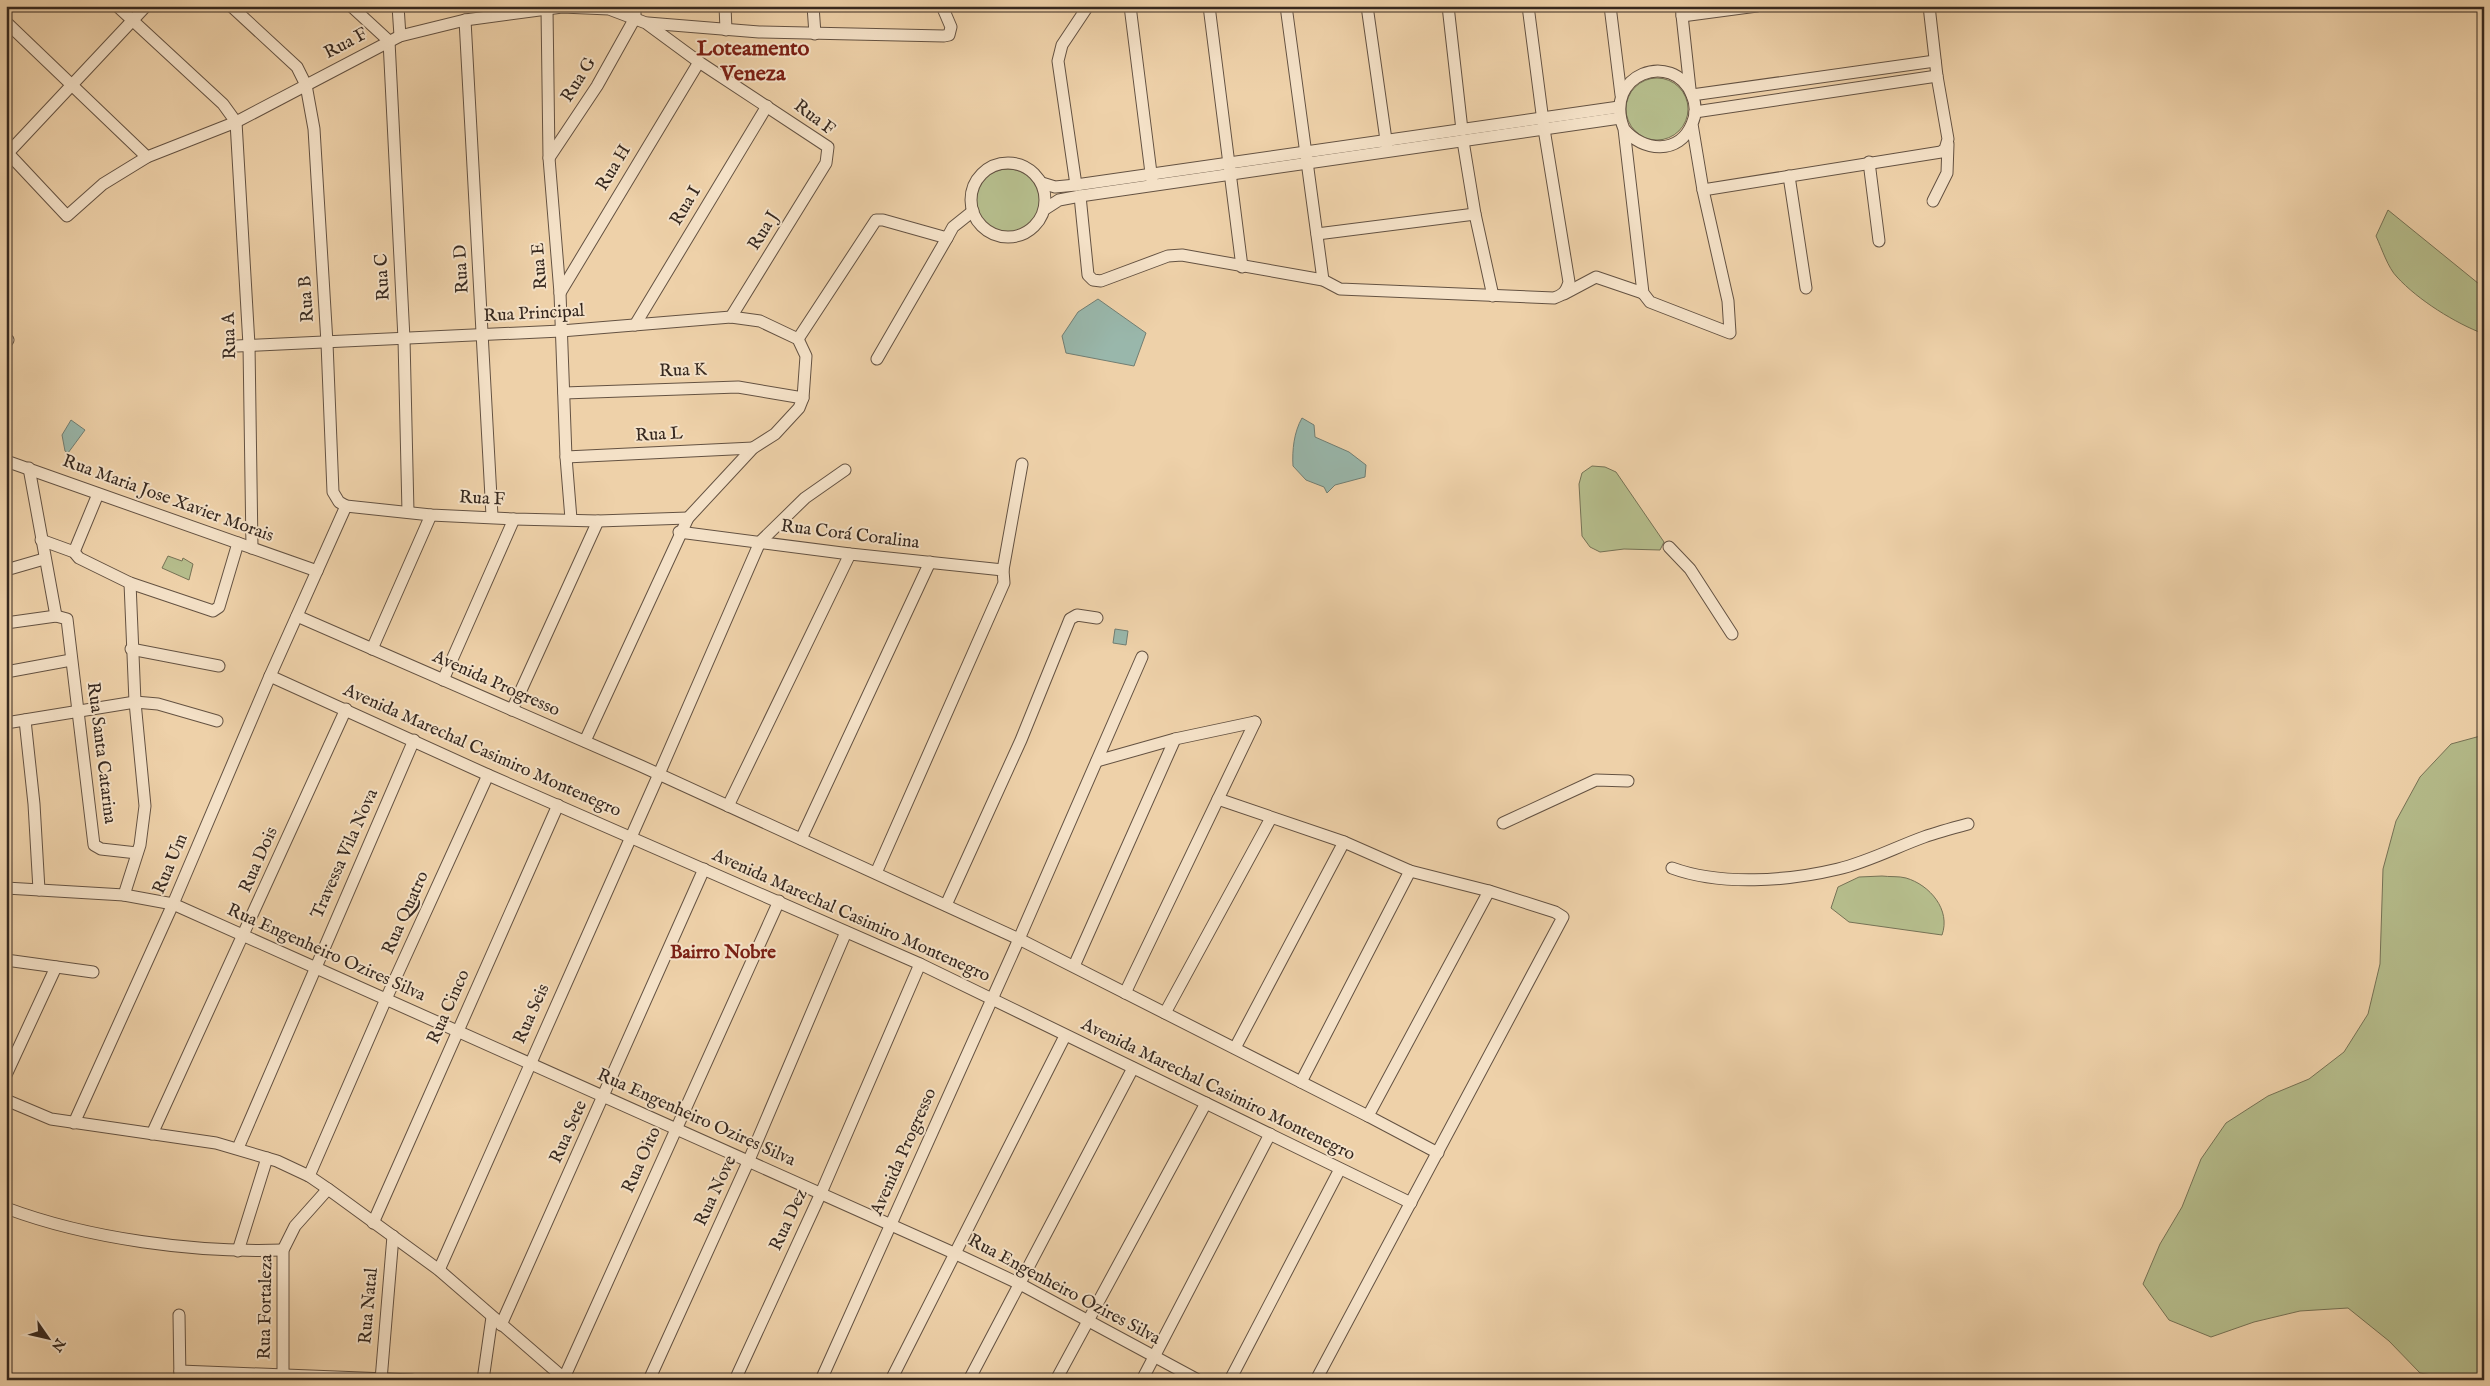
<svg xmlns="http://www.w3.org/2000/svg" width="2490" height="1386" font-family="'IM FELL English',serif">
	<rect width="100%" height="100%" fill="#eed1a9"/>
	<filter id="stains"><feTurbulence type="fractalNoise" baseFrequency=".004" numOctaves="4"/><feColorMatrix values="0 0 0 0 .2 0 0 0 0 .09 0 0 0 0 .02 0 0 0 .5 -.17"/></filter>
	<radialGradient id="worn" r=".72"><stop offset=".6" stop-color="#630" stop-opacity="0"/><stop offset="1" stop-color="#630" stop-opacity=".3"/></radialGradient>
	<!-- green -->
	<g fill="#b5bc8b" stroke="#767255">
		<circle cx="1657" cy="109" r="31"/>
		<circle cx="1008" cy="201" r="32"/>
		<path d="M2388 210 2484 288V334C2455 323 2418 300 2397 277 2388 268 2382 249 2376 236Z"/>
		<path d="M1592 466 1605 467 1616 472 1664 542 1660 550 1624 549 1600 552 1590 547 1582 536 1579 484 1582 473Z"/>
		<path d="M168 556 182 561 183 558 193 564 189 580 162 568Z"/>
		<path d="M2484 735V1378L2461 1380 2420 1373 2389 1341 2348 1308 2300 1311 2254 1322 2211 1337 2169 1320 2143 1284 2160 1244 2182 1207 2201 1159 2226 1123 2268 1096 2309 1079 2344 1052 2368 1014 2380 964 2383 869 2396 821 2420 777 2451 744Z"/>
		<path d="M1882 876C1889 877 1899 876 1906 878 1930 885 1951 910 1942 935L1849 922 1831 908 1838 887 1859 877Z"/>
	</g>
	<!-- water -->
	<g fill="#99b7ab" stroke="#717e73">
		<path d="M1098 299 1146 333 1134 366 1066 353 1062 336 1078 312Z"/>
		<path d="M1302 418 1314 425 1315 437 1349 452 1366 465 1365 477 1335 485 1327 493 1324 487 1306 480 1293 466C1292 450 1294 432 1302 418Z"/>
		<path d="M71 420 85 430 68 453 65 451 62 435Z"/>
		<path d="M1115 629 1128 631 1126 645 1113 643Z"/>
	</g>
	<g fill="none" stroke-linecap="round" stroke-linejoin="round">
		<!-- street casing -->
		<g stroke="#645242" stroke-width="13">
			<g id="street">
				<path d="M117 6 223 104 236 122 249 345 252 548"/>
				<path d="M231 6 297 67 306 85 314 129 327 343 333 492 339 502 346 506"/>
				<path d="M351 6 389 41"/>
				<path d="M398 6 400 36"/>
				<path d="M725 6 726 30"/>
				<path d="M813 6 815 34"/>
				<path d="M1130 6 1152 181"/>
				<path d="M1209 6 1242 267"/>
				<path d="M1286 6 1323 280"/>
				<path d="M1367 6 1387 147"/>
				<path d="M1448 6 1462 130"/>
				<path d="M1610 6 1621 95"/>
				<path d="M1681 6 1690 89"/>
				<path d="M547 9 549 158 560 293 566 457 571 519"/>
				<path d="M1682 16 1757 6"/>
				<path d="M465 20 492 516"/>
				<path d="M6 22 147 157"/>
				<path d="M648 23 759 32 944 36 949 35 951 27 942 6"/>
				<path d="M389 41 404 339 408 512"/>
				<path d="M1692 95 1935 61"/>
				<path d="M1695 112 1937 76"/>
				<path d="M1624 129C1643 152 1679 155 1692 124 1696 115 1696 104 1692 95 1673 49 1602 74 1624 129L1643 293 1650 302 1730 333 1728 301 1703 190 1692 124"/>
				<path d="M1463 141 1475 214 1493 296"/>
				<path d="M6 151 67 216 103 184 147 157 236 122 400 36 465 20 562 7 609 9 646 23 699 62 828 147 826 163 731 317"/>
				<path d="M8 153 146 6"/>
				<path d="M549 158 597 86 635 18V6"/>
				<path d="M1869 162 1879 241"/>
				<circle cx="1008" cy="200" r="37"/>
				<path d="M1789 176 1806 288"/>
				<path d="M1042 183 1055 187 1076 185 1619 107"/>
				<path d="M1076 185 1058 61 1062 45 1088 6"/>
				<path d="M1703 190 1941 152 1945 149 1948 139 1937 76 1929 6"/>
				<path d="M1080 196 1088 275 1093 280 1101 281 1168 256 1182 255 1323 280 1340 289 1554 298C1563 295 1566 292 1569 282L1544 129 1528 6"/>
				<path d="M1933 201 1947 173 1948 144"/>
				<path d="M1045 209 1059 200 1080 196 1620 118"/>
				<path d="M1317 234 1475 214"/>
				<path d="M560 293 699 62"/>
				<path d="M1564 294 1596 277 1643 293"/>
				<path d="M635 325 767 106"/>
				<path d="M798 339 876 220H883L947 238 953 227 973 211"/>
				<path d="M6 343 8 340"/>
				<path d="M237 346 561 331 731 317 760 321 798 339 806 356 803 398 799 408 775 434 753 448 688 518 585 741"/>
				<path d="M877 359 947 238"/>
				<path d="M564 393 738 387 803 398"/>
				<path d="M566 457 753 448"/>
				<path d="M6 461 317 571"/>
				<path d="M29 468 56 616"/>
				<path d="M679 532 850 554 1003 570 1004 583 876 873"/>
				<path d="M41 540 74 552 79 558 130 583 213 611 219 607 238 543"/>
				<path d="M1669 547 1690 569 1732 634"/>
				<path d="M74 552 98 494"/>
				<path d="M6 570 44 559"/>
				<path d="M1003 570 1022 464"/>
				<path d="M297 616 641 766 1019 939 1142 657"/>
				<path d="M6 623 56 616 67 619 94 845 101 849 137 853"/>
				<path d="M131 649 219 666"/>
				<path d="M372 649 431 515"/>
				<path d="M6 672 71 660"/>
				<path d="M270 676 488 775 920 964 1411 1203"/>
				<path d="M443 680 514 519"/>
				<path d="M512 710 598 521"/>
				<path d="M25 720 34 804 39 890"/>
				<path d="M6 723 135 702 158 704 217 721"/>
				<path d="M1097 761 1175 739 1255 722"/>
				<path d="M1218 799 1344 842 1410 871 1489 891 1555 912 1563 917 1316 1380"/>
				<path d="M728 806 850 554"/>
				<path d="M1503 823 1596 780 1628 781"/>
				<path d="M801 839 930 562"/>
				<path d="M1672 868C1721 886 1788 881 1838 869 1868 862 1896 847 1924 837 1938 832 1953 828 1968 824"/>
				<path d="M6 888 124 895 173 904 956 1254 1020 1284 1198 1380"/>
				<path d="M124 895 140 845 145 806 135 702 130 583"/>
				<path d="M946 905 1021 740 1070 619 1077 615 1097 618"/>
				<path d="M6 960 93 972"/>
				<path d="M1074 966 1175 739"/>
				<path d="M1125 993 1255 722"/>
				<path d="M1165 1013 1271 818"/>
				<path d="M1235 1048 1344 842"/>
				<path d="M6 1075 56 967"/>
				<path d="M1301 1082 1410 871"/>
				<path d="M6 1100 51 1119 216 1143 277 1161 309 1176 328 1189 439 1270 566 1380"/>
				<path d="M74 1123 173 904 270 676 346 506 431 515 514 519 598 521 688 518"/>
				<path d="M152 1134 346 709"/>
				<path d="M238 1148 414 740"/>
				<path d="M1438 1153 1368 1116 1489 891"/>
				<path d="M309 1176 386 999 488 775"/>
				<path d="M6 1208C89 1239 195 1253 283 1250"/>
				<path d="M373 1223 558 805"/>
				<path d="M238 1251 267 1158"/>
				<path d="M439 1270 659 774 760 542 805 498 845 470"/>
				<path d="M179 1315 180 1380"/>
				<path d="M501 1325 704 869"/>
				<path d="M180 1371 412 1380"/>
				<path d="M564 1378 779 901"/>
				<path d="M283 1380V1250L295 1226 328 1189"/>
				<path d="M381 1380 393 1236"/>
				<path d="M483 1380 492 1317"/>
				<path d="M649 1380 749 1160 846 932"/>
				<path d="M735 1380 821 1193 920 964"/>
				<path d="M821 1380 1019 939 1368 1116"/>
				<path d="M891 1380 1065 1036"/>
				<path d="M969 1380 1133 1068"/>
				<path d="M1056 1380 1206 1103"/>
				<path d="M1142 1380 1270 1134"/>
				<path d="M1230 1380 1340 1169"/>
			</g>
		</g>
		<!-- street -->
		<use href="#street" stroke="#f4e1c7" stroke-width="11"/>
	</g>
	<g text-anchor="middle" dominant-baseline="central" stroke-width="4" stroke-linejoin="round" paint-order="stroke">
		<!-- street labels -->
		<g font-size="18" fill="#36281f" stroke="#f4e1c7">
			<text transform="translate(346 44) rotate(-28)">Rua F</text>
			<text transform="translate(579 80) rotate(-58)">Rua G</text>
			<text transform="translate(814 118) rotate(37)">Rua F</text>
			<text transform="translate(614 168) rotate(-59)">Rua H</text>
			<text transform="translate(686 206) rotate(-59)">Rua I</text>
			<text transform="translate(764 231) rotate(-58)">Rua J</text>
			<text transform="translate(540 266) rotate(-94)">Rua E</text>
			<text transform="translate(462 269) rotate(-93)">Rua D</text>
			<text transform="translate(383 277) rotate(-93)">Rua C</text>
			<text transform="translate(307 299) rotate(-94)">Rua B</text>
			<text transform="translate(534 314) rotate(-3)">Rua Principal</text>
			<text transform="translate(230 336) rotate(-92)">Rua A</text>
			<text transform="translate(683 371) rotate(-2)">Rua K</text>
			<text transform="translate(659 435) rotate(-3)">Rua L</text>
			<text transform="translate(168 499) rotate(20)">Rua Maria Jose Xavier Morais</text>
			<text transform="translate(482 499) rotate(3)">Rua F</text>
			<text transform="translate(850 535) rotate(7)">Rua Corá Coralina</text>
			<text transform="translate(496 684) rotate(24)">Avenida Progresso</text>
			<text transform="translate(482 751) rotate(24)">Avenida Marechal Casimiro Montenegro</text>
			<text transform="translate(101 753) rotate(83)">Rua Santa Catarina</text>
			<text transform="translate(345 854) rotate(-66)">Travessa Vila Nova</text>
			<text transform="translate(259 860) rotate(-66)">Rua Dois</text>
			<text transform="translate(171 864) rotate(-67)">Rua Um</text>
			<text transform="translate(406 913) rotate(-66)">Rua Quatro</text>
			<text transform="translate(851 916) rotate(24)">Avenida Marechal Casimiro Montenegro</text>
			<text transform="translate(326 953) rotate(24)">Rua Engenheiro Ozires Silva</text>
			<text transform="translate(449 1007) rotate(-66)">Rua Cinco</text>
			<text transform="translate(532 1014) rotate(-66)">Rua Seis</text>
			<text transform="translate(1218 1090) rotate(26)">Avenida Marechal Casimiro Montenegro</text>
			<text transform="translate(696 1118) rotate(24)">Rua Engenheiro Ozires Silva</text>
			<text transform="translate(569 1132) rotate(-66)">Rua Sete</text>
			<text transform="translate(904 1152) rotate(-66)">Avenida Progresso</text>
			<text transform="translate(642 1160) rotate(-66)">Rua Oito</text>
			<text transform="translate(716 1191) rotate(-65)">Rua Nove</text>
			<text transform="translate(789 1220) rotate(-65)">Rua Dez</text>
			<text transform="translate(1064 1290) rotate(28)">Rua Engenheiro Ozires Silva</text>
			<text transform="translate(369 1306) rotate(-85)">Rua Natal</text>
			<text transform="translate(266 1307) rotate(-89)">Rua Fortaleza</text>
		</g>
		<!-- neighbourhood labels -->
		<g font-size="19" font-weight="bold" fill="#7a1f14" stroke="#f4e1c7">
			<text x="723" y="953">Bairro Nobre</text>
		</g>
		<!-- district labels -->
		<g font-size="22" font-weight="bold" fill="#7a1f14" stroke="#f4e1c7">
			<text x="753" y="49">Loteamento<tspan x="753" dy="25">Veneza</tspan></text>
		</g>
	</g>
	<!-- margin -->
	<rect width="2490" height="1386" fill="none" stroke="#eed1a9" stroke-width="25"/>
	<rect x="8" y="8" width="2475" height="1371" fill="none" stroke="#36281f" stroke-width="2.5"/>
	<rect x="12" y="12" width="2465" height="1361" fill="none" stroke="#36281f"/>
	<!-- north arrow -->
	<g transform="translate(48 1338) rotate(124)" stroke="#f4e1c7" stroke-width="4" paint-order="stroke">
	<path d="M0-4L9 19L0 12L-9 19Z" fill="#36281f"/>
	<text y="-8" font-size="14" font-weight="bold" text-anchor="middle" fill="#36281f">N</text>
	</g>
	<rect width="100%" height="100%" filter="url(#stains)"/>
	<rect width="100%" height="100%" fill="url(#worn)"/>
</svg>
